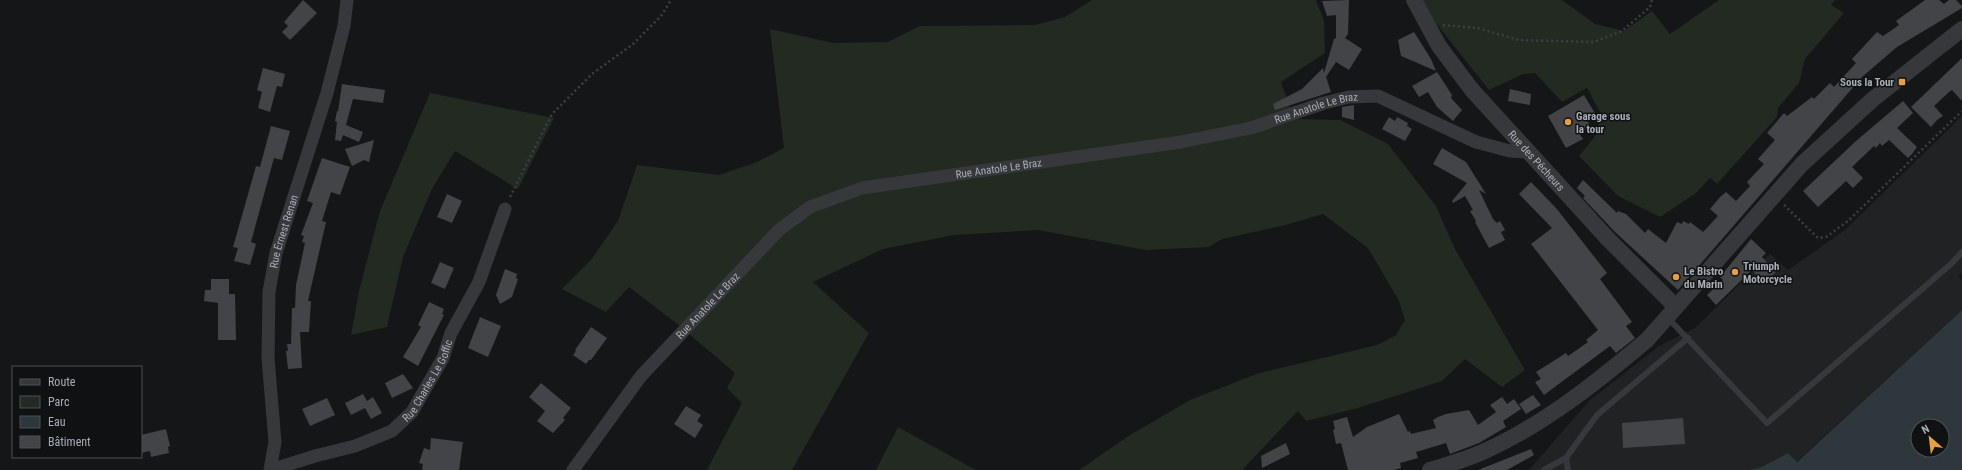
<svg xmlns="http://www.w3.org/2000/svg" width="1962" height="470" font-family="'Roboto Condensed',sans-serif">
	<rect width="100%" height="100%" fill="#151617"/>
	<!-- built -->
	<path fill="#212224" d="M1962 116V272L1958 276 1962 281V310L1796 462 1788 453 1759 468 1748 470H1529L1589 401 1659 346 1695 328 1770 254 1788 270 1845 230Z"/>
	<!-- green -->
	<g fill="#222a22">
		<path d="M1092 0H1316L1324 21 1325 53 1281 82 1294 119 1340 120 1388 144 1436 206 1455 249 1525 370 1502 387 1465 359 1442 381 1358 408 1306 421 1298 411 1242 470H1079L1130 435 1190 400 1259 373 1377 345 1396 335 1405 320 1399 301 1368 248 1323 214 1286 225 1222 239 1209 247 1146 250 1038 230 954 235 883 249 813 282 869 333 792 470H707L742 403 727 388 735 373 676 323 629 287 606 312 562 289 591 260 618 221 637 165 719 175 757 162 784 148 770 29 834 43 888 42 920 26 1035 25 1065 17Z"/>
		<path d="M1423 0H1562L1595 24 1624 31 1652 11 1670 34 1719 0H1835L1831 5 1844 13 1805 59 1799 83 1778 108 1777 117 1717 184 1710 178 1696 193 1660 217 1618 196 1579 156 1596 135 1601 114 1587 88 1562 102 1535 73 1523 74 1489 90 1431 17Z"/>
		<path d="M430 93 554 118 518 189 455 151 432 189 403 257 387 327 351 335 359 291 380 211Z"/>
		<path d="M898 427 976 470H876Z"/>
	</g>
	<!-- water -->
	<path fill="#2e373c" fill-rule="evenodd" d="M1962 310V470H1748L1759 468 1788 453 1797 462ZM1918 426H1942V450H1918Z"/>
	<!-- building -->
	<g fill="#424447">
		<path d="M303 0 317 13 290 40 282 32 288 26 284 22Z"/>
		<path d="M1349 0 1348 34 1345 38 1362 49 1349 70 1336 62 1326 77 1331 92 1275 110 1273 104 1302 89 1323 68 1324 73 1334 39 1336 38V15L1327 16 1322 1Z"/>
		<path d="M1925 0H1939L1944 4 1949 0H1956L1962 6V8L1897 47 1862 77 1678 290 1615 232 1583 198 1585 196 1577 188 1583 180 1617 213 1618 211 1626 214 1645 233 1648 229 1666 243 1677 222 1682 224 1683 221 1689 224 1690 222 1703 232 1718 216 1710 209 1720 197 1726 192 1736 201 1750 186 1747 182 1764 164 1758 159 1775 140 1767 133 1784 113 1787 116 1812 97 1814 99 1830 83 1834 87 1856 63 1852 59 1877 32 1883 36 1899 25 1896 21Z"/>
		<path d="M1414 32 1431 59 1436 71 1401 56 1398 40Z"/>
		<path d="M1962 58V101L1952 90 1949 92 1934 106 1943 116 1937 120 1931 127 1911 107Z"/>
		<path d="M263 68 285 74 282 87 277 86 270 112 258 108 262 92 257 90Z"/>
		<path d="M1437 72 1452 95 1451 98 1462 110 1453 121 1437 107 1428 92 1419 97 1412 86Z"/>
		<path d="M342 84 385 90 383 103 353 99 346 125 363 132 359 142 343 135 341 141 335 140 337 122 335 121 337 111H338Z"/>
		<path d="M1510 89 1531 94 1530 105 1508 101Z"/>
		<path d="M1584 95 1596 115 1587 120 1591 127 1579 133 1583 139 1566 148 1548 116Z"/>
		<path d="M1903 101 1913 113 1897 128 1917 147 1912 154 1908 158 1889 140 1882 146 1880 143 1876 148 1874 146 1852 167 1863 178 1853 188 1846 181 1818 207 1803 191 1856 141Z"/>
		<path d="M1354 105V120L1342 117V107Z"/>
		<path d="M1389 117 1395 121 1397 117 1408 123 1407 126 1412 129 1405 141 1382 129Z"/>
		<path d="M271 126 290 131 282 160 274 158 251 242 256 244 250 265 234 261 238 248 233 247 256 166 260 167Z"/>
		<path d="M374 140 369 162 364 160 352 166 345 149Z"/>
		<path d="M1442 148 1466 162 1486 194 1479 190 1493 219 1497 223 1500 221 1505 230 1501 232 1505 240 1489 248 1475 222 1476 221 1470 211 1473 210 1465 196 1453 203 1452 201 1467 183 1433 164Z"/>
		<path d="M322 158 350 167 340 195 331 192 322 221 326 222 308 301H311L309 332H300L302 368 288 369 286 351H288L287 344H291L292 308H295L296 285 305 243 302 242 304 236 301 235 313 203 307 201Z"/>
		<path d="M1531 182 1556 208 1607 273 1600 279 1632 322 1626 326 1635 338 1616 353 1610 346 1544 395 1535 382 1541 379 1536 372 1566 353 1568 356 1588 342 1586 340 1598 330 1531 244 1552 228 1519 194Z"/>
		<path d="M447 194 462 201 452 223 437 217Z"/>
		<path d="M1751 239 1766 253 1762 257 1776 272 1764 283 1752 270 1716 305 1707 295 1723 280 1720 277Z"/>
		<path d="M440 262 454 268 445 289 431 283Z"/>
		<path d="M505 269 517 274 516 278 518 279 512 297 500 304 496 295Z"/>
		<path d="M211 279H229V294H235L236 340H218V303L204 301 205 290H211Z"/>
		<path d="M429 302 444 309 442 314 444 315 418 366 403 357 421 327 418 325Z"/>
		<path d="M480 317 501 326 488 357 468 348Z"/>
		<path d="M591 327 607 338 591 360H589L586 364 573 355 576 351 575 350Z"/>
		<path d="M403 374 413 388 392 398 385 383Z"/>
		<path d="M541 383 571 408 563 418 565 420 553 433 537 421 545 411 529 397Z"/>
		<path d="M363 394 367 401 373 397 382 413 371 419 365 408 351 415 345 403Z"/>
		<path d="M1533 395 1541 405 1526 414 1519 404Z"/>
		<path d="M1502 397 1507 404 1514 399 1521 409 1503 421 1506 427 1479 443 1450 454 1446 443 1416 452 1418 458 1400 463 1401 468 1393 470H1348L1341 443 1336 444 1333 430 1335 429 1333 421 1347 417 1353 437 1367 427 1399 414 1408 432 1410 431 1411 434 1436 428 1433 420 1438 417 1446 414 1469 410 1478 425 1496 412 1490 405Z"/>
		<path d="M327 398 335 415 310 426 302 409Z"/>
		<path d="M686 406 701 415 697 421 703 425 695 438 674 424Z"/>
		<path d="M1683 418 1685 444 1623 448 1622 423Z"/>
		<path d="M166 429 170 446 168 447 169 453 151 457 150 451 141 453V435Z"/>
		<path d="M431 438 463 442 459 470H422L423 464 419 463 424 448 430 450Z"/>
		<path d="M1286 443 1290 454 1262 468 1261 456Z"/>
		<path d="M1531 449 1534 455 1507 470H1478Z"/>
	</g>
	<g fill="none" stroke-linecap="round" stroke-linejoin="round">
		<!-- path -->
		<g stroke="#3d3f43" stroke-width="2.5" stroke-dasharray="2 3" stroke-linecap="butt">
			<path d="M1443 25 1477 28 1519 40 1594 42 1622 31 1650 7 1652 0"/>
			<path d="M510 197 552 114 592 74 633 44 661 16 671 0"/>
			<path d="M1784 205 1818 238 1826 237 1848 221 1962 111"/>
		</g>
		<!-- service -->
		<g stroke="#37383c" stroke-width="6">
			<path d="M1668 318 1767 423 1951 264 1962 252"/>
			<path d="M1566 458 1568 470"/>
			<path d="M1544 470 1566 458 1597 415 1688 338"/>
		</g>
		<!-- minor -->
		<g stroke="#37383c" stroke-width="13">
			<path id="s1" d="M270 470 275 442 268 358 269 292 276 253 327 93 344 26 347 0"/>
			<path id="s2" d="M271 470 315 456 355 446 392 431 412 412 443 358 451 333 479 282 505 209"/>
			<path id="s3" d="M573 470 641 376 779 230 810 207 862 188 1181 142 1251 128 1324 103 1349 97 1378 96 1476 142 1510 151 1528 152"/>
		</g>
		<!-- tertiary -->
		<g stroke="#37383c" stroke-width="16">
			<path id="s4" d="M1414 0 1439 46 1472 90 1608 239 1676 307"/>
			<path d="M1430 470C1449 464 1469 459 1487 450 1546 423 1598 381 1647 340L1802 164 1872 100 1962 29"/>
		</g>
	</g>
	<!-- markers -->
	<g fill="#e6a03f" stroke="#101112" stroke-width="1.5">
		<rect x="1898" y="78" width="8" height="8" rx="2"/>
		<circle cx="1568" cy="122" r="4"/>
		<circle cx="1735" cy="272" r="4"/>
		<circle cx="1676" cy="277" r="4"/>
	</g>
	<g text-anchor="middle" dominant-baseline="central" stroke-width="3" stroke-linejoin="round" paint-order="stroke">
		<!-- poi labels -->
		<g font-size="11" font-weight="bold" fill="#a8aeb6" stroke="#101112" text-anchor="start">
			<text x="1894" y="82" text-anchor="end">Sous la Tour</text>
			<text x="1576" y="116">Garage sous<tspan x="1576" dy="13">la tour</tspan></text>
			<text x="1743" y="266">Triumph<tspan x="1743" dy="13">Motorcycle</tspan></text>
			<text x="1684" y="271">Le Bistro<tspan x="1684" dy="13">du Marin</tspan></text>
		</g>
		<!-- street labels -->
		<g font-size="11" fill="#a8aeb6" stroke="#101112">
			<text stroke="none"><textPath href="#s3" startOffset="873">Rue Anatole Le Braz</textPath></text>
			<text stroke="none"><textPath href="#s4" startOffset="203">Rue des Pêcheurs</textPath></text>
			<text stroke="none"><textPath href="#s3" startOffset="549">Rue Anatole Le Braz</textPath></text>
			<text stroke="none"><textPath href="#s1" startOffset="241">Rue Ernest Renan</textPath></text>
			<text stroke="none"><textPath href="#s3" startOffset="213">Rue Anatole Le Braz</textPath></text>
			<text stroke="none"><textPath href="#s2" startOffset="190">Rue Charles Le Goffic</textPath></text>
		</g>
	</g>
	<!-- legend -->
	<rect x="12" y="366" width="130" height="92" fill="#101112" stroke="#4d5054"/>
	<rect x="20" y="379" width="20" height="6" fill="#37383c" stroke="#4d5054"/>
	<text x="48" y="386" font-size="12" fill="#a8aeb6">Route</text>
	<rect x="20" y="396" width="20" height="12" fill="#222a22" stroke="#4d5054"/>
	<text x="48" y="406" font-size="12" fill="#a8aeb6">Parc</text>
	<rect x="20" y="416" width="20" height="12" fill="#2e373c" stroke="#4d5054"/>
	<text x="48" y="426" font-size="12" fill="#a8aeb6">Eau</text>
	<rect x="20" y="436" width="20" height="12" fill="#424447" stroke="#4d5054"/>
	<text x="48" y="446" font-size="12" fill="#a8aeb6">Bâtiment</text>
	<!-- north arrow -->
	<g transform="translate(1930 438) rotate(332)"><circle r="19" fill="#101112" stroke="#4d5054"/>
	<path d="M0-3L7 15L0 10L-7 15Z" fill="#e6a03f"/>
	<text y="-6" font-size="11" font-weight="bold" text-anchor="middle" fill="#a8aeb6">N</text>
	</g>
</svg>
